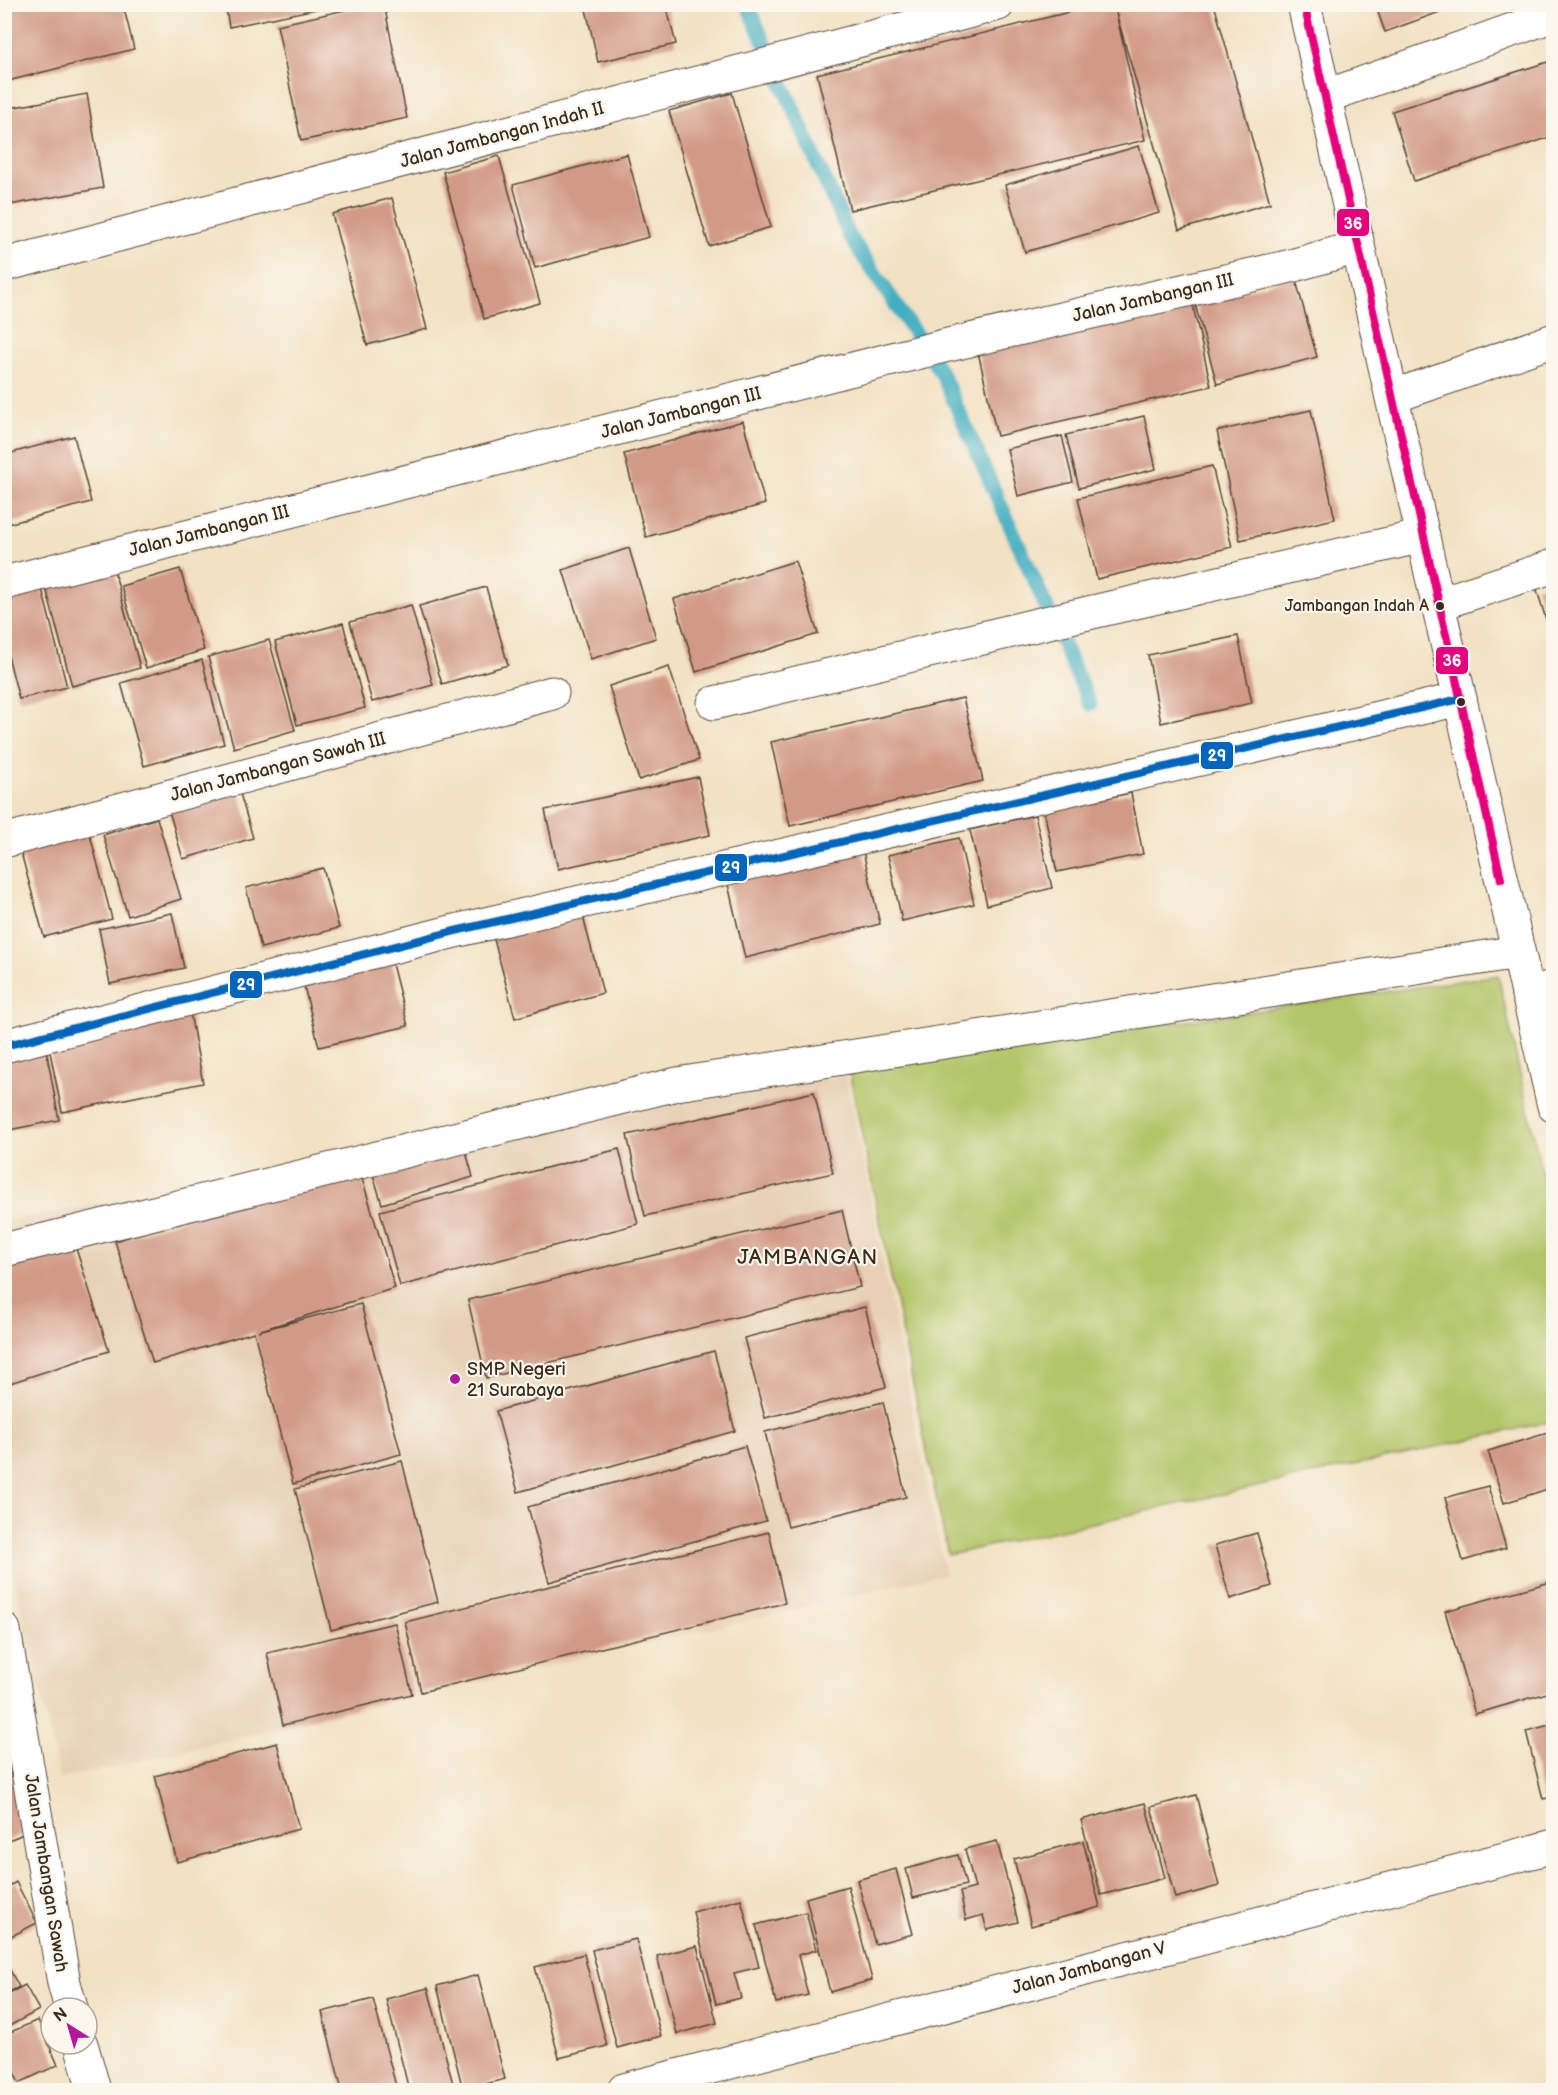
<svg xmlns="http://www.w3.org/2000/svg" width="1558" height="2095" font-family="'Balsamiq Sans',sans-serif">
	<rect width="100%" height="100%" fill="#fbf7ec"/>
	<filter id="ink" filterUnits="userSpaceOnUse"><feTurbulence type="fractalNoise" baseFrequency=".0167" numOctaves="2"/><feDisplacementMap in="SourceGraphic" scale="12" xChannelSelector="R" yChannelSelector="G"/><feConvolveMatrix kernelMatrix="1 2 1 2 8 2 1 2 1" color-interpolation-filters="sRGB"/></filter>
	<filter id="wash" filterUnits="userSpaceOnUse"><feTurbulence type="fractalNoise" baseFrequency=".008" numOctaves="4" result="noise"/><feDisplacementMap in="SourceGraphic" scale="24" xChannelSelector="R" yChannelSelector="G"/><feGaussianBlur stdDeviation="1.35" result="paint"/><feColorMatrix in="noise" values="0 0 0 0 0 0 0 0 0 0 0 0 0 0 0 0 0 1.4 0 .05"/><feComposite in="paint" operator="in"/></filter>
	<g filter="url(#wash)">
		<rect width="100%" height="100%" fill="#f2e1c3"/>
		<!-- built -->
		<path fill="#e7d0b5" d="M846 1075 945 1574 60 1779 5 1537 4 1221Z"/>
		<!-- green -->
		<path fill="#b3c569" stroke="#777844" stroke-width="1.5" d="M1498 975 1553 1222V1421L948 1555 849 1071Z"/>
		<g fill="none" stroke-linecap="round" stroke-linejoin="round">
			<!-- stream -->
			<path stroke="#42aec1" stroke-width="15" d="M747 4 849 235 942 374 1090 704"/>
		</g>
		<g id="blocks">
			<!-- building -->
			<g fill="#d29a86">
				<path d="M4 4H123L134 49 4 82Z"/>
				<path d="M225 4H331V6L229 27Z"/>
				<path d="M372 4H384L407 118 301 141 277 25Z"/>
				<path d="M1102 4H1214L1270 203 1179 230 1116 13 1145 140 850 210 817 74Z"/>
				<path d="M1375 4H1459V5L1385 32Z"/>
				<path d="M585 5H666L676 44 598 62Z"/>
				<path d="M1554 60V136L1414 181 1392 111Z"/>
				<path d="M732 93 771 227 709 246 669 111Z"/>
				<path d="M87 94 103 188 4 206V109Z"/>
				<path d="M1139 146 1159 213 1025 252 1005 185Z"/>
				<path d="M627 154 649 237 535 268 513 185Z"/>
				<path d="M499 156 540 303 484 319 443 172Z"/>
				<path d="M392 198 427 329 367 345 332 214Z"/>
				<path d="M1295 277 1317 357 1217 384 1195 304Z"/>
				<path d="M1192 301 1211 386 997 436 978 352Z"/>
				<path d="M1311 410 1335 519 1240 540 1217 431Z"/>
				<path d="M1144 416 1156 469 1079 488 1066 435Z"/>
				<path d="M743 421 765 504 646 537 624 454Z"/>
				<path d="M74 436 91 502 4 525V455Z"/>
				<path d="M1062 436 1073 482 1018 496 1007 449Z"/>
				<path d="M1212 466 1232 547 1097 579 1078 498Z"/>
				<path d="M629 548 656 638 591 659 563 570Z"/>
				<path d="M795 561 818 634 696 672 674 599Z"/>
				<path d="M180 569 204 650 146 668 121 586Z"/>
				<path d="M114 570 140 668 72 686 46 588Z"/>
				<path d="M1554 582V641L1553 642 1536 587Z"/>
				<path d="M486 587 508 665 442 684 419 606Z"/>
				<path d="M42 589 67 687 19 699 4 640V599Z"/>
				<path d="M411 605 433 685 372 702 350 622Z"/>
				<path d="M343 623 365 708 297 725 275 642Z"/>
				<path d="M1238 636 1252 703 1161 723 1148 655Z"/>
				<path d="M269 640 295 730 234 748 208 657Z"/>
				<path d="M202 660 224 744 144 766 121 683Z"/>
				<path d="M669 667 699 760 639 780 609 686Z"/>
				<path d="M963 698 983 781 790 826 771 742Z"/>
				<path d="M698 777 710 835 558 869 545 810Z"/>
				<path d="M239 790 253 838 183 859 169 811Z"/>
				<path d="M1131 793 1143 854 1057 872 1044 811Z"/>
				<path d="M1035 815 1052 888 987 905 970 830Z"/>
				<path d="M157 818 181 899 128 916 103 835Z"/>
				<path d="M87 823 112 919 44 937 18 842Z"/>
				<path d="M959 838 974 904 902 921 888 855Z"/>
				<path d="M862 847 880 924 745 958 727 880Z"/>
				<path d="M323 868 339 928 261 948 246 888Z"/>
				<path d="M581 909 603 993 515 1018 492 932Z"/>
				<path d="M172 913 184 968 110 984 99 929Z"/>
				<path d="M392 964 408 1026 319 1047 304 986Z"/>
				<path d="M190 1013 203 1083 62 1112 48 1042Z"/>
				<path d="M46 1049 59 1120 4 1131V1058Z"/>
				<path d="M814 1092 833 1173 645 1216 627 1135Z"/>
				<path d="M462 1137 473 1177 382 1204 370 1165Z"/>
				<path d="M619 1149 638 1224 400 1286 380 1211Z"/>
				<path d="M358 1165 395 1288 258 1331 361 1304 401 1454 293 1484 254 1332 153 1363 115 1241Z"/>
				<path d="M842 1210 860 1287 486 1378 468 1300Z"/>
				<path d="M72 1236 109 1351 4 1385V1258Z"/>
				<path d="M865 1307 886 1387 765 1418 744 1338Z"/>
				<path d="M714 1351 735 1431 518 1492 496 1411Z"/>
				<path d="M883 1402 906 1497 788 1527 765 1432Z"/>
				<path d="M1554 1431V1487L1504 1503 1488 1451Z"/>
				<path d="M745 1446 766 1521 549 1582 528 1507Z"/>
				<path d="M402 1461 438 1602 331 1630 295 1489Z"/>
				<path d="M1488 1486 1506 1548 1463 1561 1445 1498Z"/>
				<path d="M769 1532 785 1603 421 1692 405 1622Z"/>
				<path d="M1257 1533 1272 1586 1230 1599 1215 1545Z"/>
				<path d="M1554 1581V1691L1475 1714 1445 1611Z"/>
				<path d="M395 1623 412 1694 283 1725 267 1653Z"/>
				<path d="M1554 1724V1797L1543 1799 1526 1731Z"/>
				<path d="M277 1743 299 1829 177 1862 155 1776Z"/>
				<path d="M4 1760 35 1829 4 1842Z"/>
				<path d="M1196 1795 1219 1886 1175 1898 1151 1807Z"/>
				<path d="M1145 1803 1165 1878 1101 1895 1081 1820Z"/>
				<path d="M997 1841 1018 1922 987 1930 983 1915 966 1920 960 1892 975 1888 965 1849Z"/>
				<path d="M1083 1841 1100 1907 1031 1926 1014 1859Z"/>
				<path d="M958 1855 966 1885 913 1898 906 1869Z"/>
				<path d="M896 1869 913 1934 875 1944 857 1880Z"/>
				<path d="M16 1882 37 1923 4 1940V1889Z"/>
				<path d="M848 1886 872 1980 830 1992 806 1898Z"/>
				<path d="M741 1899 759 1967 734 1973 741 1998 716 2004 693 1912Z"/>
				<path d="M806 1912 816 1950 798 1955 808 1995 776 2003 756 1925Z"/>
				<path d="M636 1939 661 2036 617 2048 592 1950Z"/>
				<path d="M697 1946 717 2023 677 2034 657 1956Z"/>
				<path d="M584 1954 607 2046 559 2058 535 1967Z"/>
				<path d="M4 1959 19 1987 4 1995Z"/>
				<path d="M478 1975 505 2079 463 2090 437 1986Z"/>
				<path d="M25 1985 39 2010 4 2029V1996Z"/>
				<path d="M428 1988 453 2084 429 2090H409L386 1999Z"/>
				<path d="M373 1999 397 2090H342L322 2012Z"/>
				<path d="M38 2020 58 2065 19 2083 4 2052V2035Z"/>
				<path d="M4 2070 12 2088 7 2090H4Z"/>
			</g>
		</g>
	</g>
	<g filter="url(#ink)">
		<use href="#blocks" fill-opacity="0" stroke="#564537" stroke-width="1.5"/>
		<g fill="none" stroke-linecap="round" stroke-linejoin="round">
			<!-- minor casing -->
			<g stroke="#564537" stroke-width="35">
				<g id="minor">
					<path d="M1304 4 1438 604 1554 1106"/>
					<path d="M1324 97 1554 15"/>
					<path d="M4 265 998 4"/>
					<path d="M1392 397 1554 340"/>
					<path d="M4 583 944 346 1291 266 1358 247"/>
					<path d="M1438 604 1554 566"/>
					<path d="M714 703 1036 625 1423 536"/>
					<path d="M4 841 552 693"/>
					<path d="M1528 995 1554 986"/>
					<path d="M4 1046 455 931 1460 699"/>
					<path d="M4 1250 677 1084 1518 952"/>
					<path d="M4 1630 64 1983 71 2008"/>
					<path d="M81 2044 94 2090"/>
					<path d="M624 2090 1554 1846"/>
				</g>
			</g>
			<!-- minor -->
			<use href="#minor" stroke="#fff" stroke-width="33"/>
			<!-- bus-1 casing -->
			<g stroke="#fbf7ec" stroke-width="12">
				<path id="bus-1" d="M1304 4 1501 879"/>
			</g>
			<!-- bus-2 casing -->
			<g stroke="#fbf7ec" stroke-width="12">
				<path id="bus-2" d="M4 1046 455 931 1460 699"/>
			</g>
			<!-- bus-1 -->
			<use href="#bus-1" stroke="#e5007d" stroke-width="8"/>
			<!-- bus-2 -->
			<use href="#bus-2" stroke="#0065bd" stroke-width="8"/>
		</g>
	</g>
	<!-- markers -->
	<g fill="#3b2a1e" stroke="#fbf7ec" stroke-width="2">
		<circle cx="1440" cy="606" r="5"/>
		<circle cx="1461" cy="702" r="5"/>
	</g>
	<circle fill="#b5179e" stroke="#fbf7ec" stroke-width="2" cx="455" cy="1379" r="6"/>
	<g text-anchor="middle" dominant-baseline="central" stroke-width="4.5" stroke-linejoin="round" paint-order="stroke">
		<!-- bus labels -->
		<g font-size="16" fill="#3b2a1e" stroke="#fbf7ec" text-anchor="end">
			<text x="1429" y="606">Jambangan Indah A</text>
		</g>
		<!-- street labels -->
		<g font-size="18" fill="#3b2a1e" stroke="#fbf7ec">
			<text transform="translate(502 135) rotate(-15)">Jalan Jambangan Indah II</text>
			<text transform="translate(1153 298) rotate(-13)">Jalan Jambangan III</text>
			<text transform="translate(681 413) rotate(-14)">Jalan Jambangan III</text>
			<text transform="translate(209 531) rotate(-14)">Jalan Jambangan III</text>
			<text transform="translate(278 767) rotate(-15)">Jalan Jambangan Sawah III</text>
			<text transform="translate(46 1873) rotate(81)">Jalan Jambangan Sawah</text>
			<text transform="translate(1089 1968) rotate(-15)">Jalan Jambangan V</text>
		</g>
		<!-- poi labels -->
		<g font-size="18" fill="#3b2a1e" stroke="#fbf7ec" text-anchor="start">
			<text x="467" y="1369">SMP Negeri<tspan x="467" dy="21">21 Surabaya</tspan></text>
		</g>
		<!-- quarter labels -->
		<g font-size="21" letter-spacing="1.5" fill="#3b2a1e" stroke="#fbf7ec">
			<text x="808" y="1257">JAMBANGAN</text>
		</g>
	</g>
	<g stroke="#fbf7ec" stroke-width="2">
		<rect x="1336" y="208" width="34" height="29" rx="6" fill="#e5007d"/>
		<rect x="1435" y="646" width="34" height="29" rx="6" fill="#e5007d"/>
		<rect x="1200" y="741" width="34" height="29" rx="6" fill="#0065bd"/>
		<rect x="714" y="853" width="34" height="29" rx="6" fill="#0065bd"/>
		<rect x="229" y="970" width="34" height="29" rx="6" fill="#0065bd"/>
	</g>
	<g font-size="16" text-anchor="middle" font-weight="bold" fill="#fff">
		<text x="1353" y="229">36</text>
		<text x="1452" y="666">36</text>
		<text x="1217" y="761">29</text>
		<text x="731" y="873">29</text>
		<text x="246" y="990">29</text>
	</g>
	<!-- margin -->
	<rect width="1558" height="2095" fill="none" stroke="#fbf7ec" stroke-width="24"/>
	<!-- north arrow -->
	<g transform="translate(69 2026) rotate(323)"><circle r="28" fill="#fbf7ec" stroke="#aea59a" stroke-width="1.5"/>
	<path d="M0-4.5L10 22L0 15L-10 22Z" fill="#b5179e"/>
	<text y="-9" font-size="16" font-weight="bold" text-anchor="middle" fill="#3b2a1e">N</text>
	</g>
</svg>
